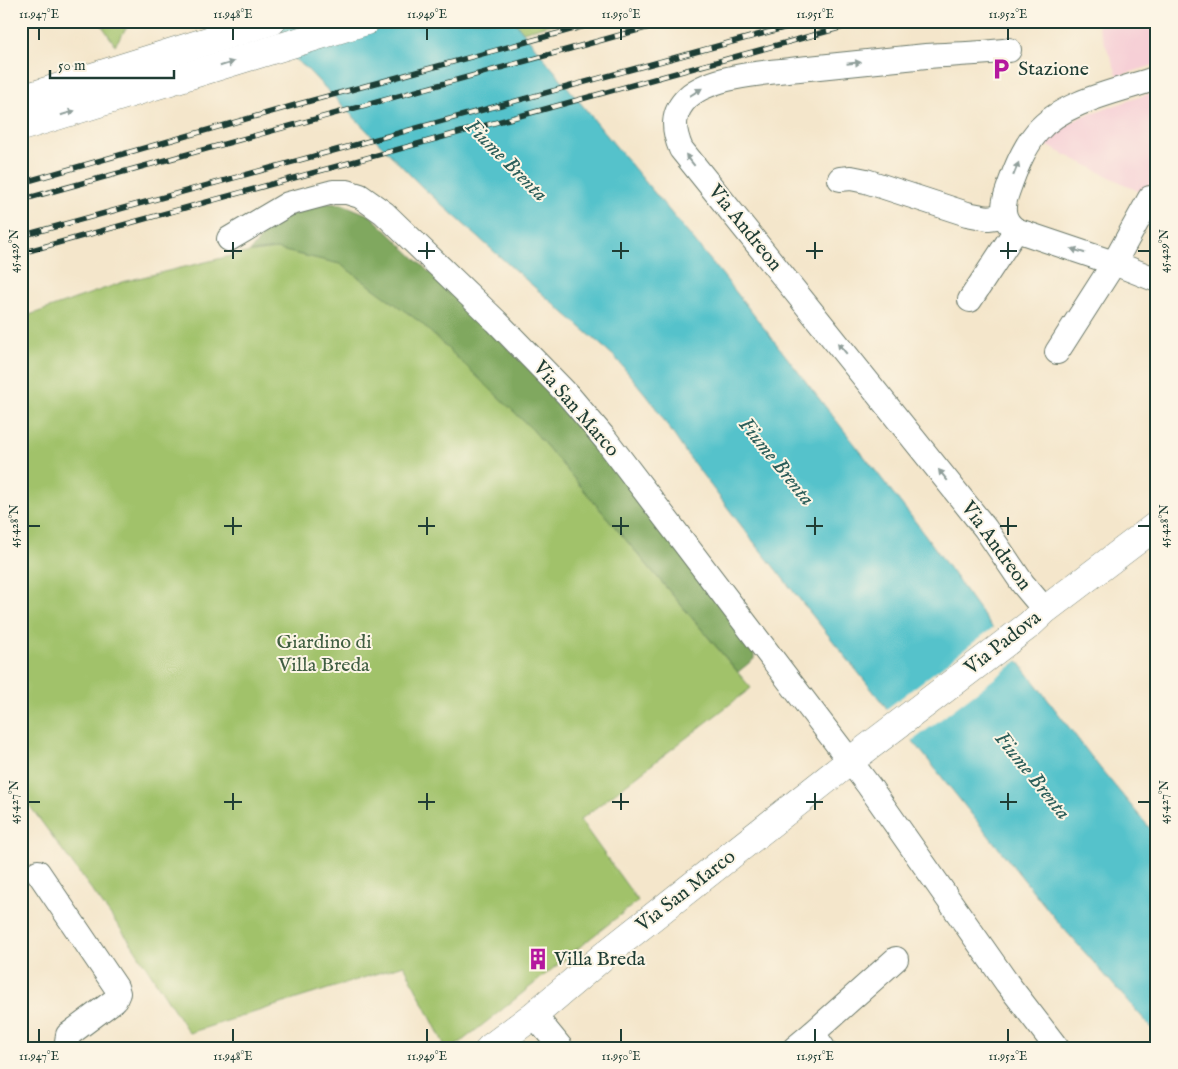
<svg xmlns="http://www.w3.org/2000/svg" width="1178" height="1069" font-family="'IM FELL English',serif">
	<rect width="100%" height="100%" fill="#fcf5e5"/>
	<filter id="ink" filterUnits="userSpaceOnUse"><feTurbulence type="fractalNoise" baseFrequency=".02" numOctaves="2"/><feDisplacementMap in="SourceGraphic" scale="10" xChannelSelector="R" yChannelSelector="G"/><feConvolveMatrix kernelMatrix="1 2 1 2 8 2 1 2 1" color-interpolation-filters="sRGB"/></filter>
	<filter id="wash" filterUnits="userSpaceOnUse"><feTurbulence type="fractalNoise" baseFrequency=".0096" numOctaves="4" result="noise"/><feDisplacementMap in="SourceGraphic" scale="20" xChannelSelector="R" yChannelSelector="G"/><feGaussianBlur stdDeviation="1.12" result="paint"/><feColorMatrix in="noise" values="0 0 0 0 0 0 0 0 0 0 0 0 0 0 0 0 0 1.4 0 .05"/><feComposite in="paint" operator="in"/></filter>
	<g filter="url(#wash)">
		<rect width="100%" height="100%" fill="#f4e6cb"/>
		<!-- built -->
		<g fill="#f6cfd6">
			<path d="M1096 21H1157V64L1118 76Z"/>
			<path d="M1157 91V175L1144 194 1044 144 1055 133 1081 117Z"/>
		</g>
		<!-- green -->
		<g fill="#a1c26b" stroke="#608050">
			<path d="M99 21H131L115 45Z"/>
			<path d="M514 21H562L523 32Z"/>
			<path d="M276 249 340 264 420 322 532 429 751 688 580 820 638 901C575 949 516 1000 453 1048H446L404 965 189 1033 131 943 21 794V318L126 281 239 254Z"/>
		</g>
		<!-- forest -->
		<path fill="#80a85f" stroke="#50724a" d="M320 203 342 204 371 216 568 406 754 650V659L738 672 532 429 420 322 340 264 276 249 250 252 272 222Z"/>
		<!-- water -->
		<path fill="#54c2cb" stroke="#3a8080" d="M243 21H514L604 132 721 273 921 529 983 615 1100 768 1157 837V1034L1057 921 753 541 686 453 651 401 615 357 517 272 420 185 305 67Z"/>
		<!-- pier -->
		<path fill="#f4e6cb" d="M995 626 1020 659 911 742 885 710Z"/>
	</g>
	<g filter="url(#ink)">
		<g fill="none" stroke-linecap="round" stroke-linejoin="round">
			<!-- minor casing -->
			<g stroke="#6a7869" stroke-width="26">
				<g id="minor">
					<path d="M1009 50C982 54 954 54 926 56 887 60 848 64 809 68 776 72 713 74 688 97 671 113 673 130 681 149L985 528 1023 584 1045 610"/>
					<path d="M1157 78C1119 91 1063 101 1037 132 1023 149 1015 170 1008 190 1002 206 1001 220 1016 230L1114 263 1157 280"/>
					<path d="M840 179 851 178 866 181 967 214 988 218 1004 216"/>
					<path d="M229 239 288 204 333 192H347L360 196 384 213 496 321 568 395 606 440 869 786 1007 983 1057 1048"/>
					<path d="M970 300 1016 230"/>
					<path d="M1057 352 1114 263 1150 198"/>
					<path d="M38 872 116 987 118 993 115 1000 68 1035 66 1048"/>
					<path d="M534 1015 561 1048"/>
					<path d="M813 1033 896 959"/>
					<path d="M795 1048 813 1033 823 1048"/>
				</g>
			</g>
			<!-- major casing -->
			<g stroke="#6a7869" stroke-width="29">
				<path id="major" d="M490 1048 534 1015 606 954 850 761 1029 625 1045 610 1157 525"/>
			</g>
			<!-- highway casing -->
			<g stroke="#6a7869" stroke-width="29">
				<g id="highway">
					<path d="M21 99 272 21"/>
					<path d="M21 127 366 21"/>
				</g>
			</g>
			<!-- minor -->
			<use href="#minor" stroke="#fff" stroke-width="24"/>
			<!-- major -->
			<use href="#major" stroke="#fff" stroke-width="28"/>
			<!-- highway -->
			<use href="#highway" stroke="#fff" stroke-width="28"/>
			<!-- rail casing -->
			<g stroke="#1f3d34" stroke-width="5.5">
				<g id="rail">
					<path d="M21 183 299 104 603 21"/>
					<path d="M21 200 671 21"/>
					<path d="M21 236 809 21"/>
					<path d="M21 253 865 21"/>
				</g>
			</g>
			<!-- rail -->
			<use href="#rail" stroke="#fcf5e5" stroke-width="4" stroke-dasharray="11" stroke-linecap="butt"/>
		</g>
		<!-- one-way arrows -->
		<defs><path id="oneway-solid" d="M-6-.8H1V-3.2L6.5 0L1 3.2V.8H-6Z" transform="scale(1.25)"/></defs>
		<g fill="#8f9e9a">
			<use href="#oneway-solid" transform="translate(854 63) rotate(-6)"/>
			<use href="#oneway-solid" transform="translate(227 64) rotate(-17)"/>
			<use href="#oneway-solid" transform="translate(696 92) rotate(-32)"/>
			<use href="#oneway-solid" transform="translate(68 113) rotate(-17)"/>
			<use href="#oneway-solid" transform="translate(690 160) rotate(-128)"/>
			<use href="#oneway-solid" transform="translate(1016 169) rotate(-68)"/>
			<use href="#oneway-solid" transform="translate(1078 251) rotate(-162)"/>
			<use href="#oneway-solid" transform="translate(842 348) rotate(-129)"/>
			<use href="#oneway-solid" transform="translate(943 475) rotate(-129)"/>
		</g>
	</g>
	<!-- ticks -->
	<path fill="none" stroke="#1f3d34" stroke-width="2" d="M39 28V40M233 28V40M427 28V40M621 28V40M815 28V40M1008 28V40M233 242V259M427 242V259M621 242V259M815 242V259M1008 242V259M28 251H40M224 251H242M418 251H435M612 251H629M806 251H823M1000 251H1017M1138 251H1150M233 517V535M427 517V535M621 517V535M815 517V535M1008 517V535M28 526H40M224 526H242M418 526H435M612 526H629M806 526H823M1000 526H1017M1138 526H1150M233 793V810M427 793V810M621 793V810M815 793V810M1008 793V810M28 802H40M224 802H242M418 802H435M612 802H629M806 802H823M1000 802H1017M1138 802H1150M39 1029V1042M233 1029V1042M427 1029V1042M621 1029V1042M815 1029V1042M1008 1029V1042"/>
	<!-- icons -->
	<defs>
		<g id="parking-bare" transform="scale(1.725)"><path d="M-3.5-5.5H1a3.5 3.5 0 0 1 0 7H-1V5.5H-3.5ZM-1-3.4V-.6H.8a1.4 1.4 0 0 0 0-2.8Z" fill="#b5179e" stroke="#fcf5e5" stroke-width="2.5" paint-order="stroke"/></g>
		<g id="building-bare" transform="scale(1.725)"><path d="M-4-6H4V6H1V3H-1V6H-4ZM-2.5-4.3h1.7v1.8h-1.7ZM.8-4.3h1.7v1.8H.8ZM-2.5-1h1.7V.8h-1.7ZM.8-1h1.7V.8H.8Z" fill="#b5179e" stroke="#fcf5e5" stroke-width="2.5" paint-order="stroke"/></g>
	</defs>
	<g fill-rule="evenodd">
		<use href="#parking-bare" x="1001" y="69"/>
		<use href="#building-bare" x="538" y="959"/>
	</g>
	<g text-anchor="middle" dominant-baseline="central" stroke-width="4" stroke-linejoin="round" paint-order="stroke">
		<!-- poi labels -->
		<g font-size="20" fill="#1f3d34" stroke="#fcf5e5" text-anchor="start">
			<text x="1018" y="69">Stazione</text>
			<text x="554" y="959">Villa Breda</text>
		</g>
		<!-- street labels -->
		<g font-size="20" fill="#1f3d34" stroke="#fcf5e5">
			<text transform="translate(745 228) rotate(51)">Via Andreon</text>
			<text transform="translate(576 409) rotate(49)">Via San Marco</text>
			<text transform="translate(996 546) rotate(54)">Via Andreon</text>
			<text transform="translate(1003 643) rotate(-38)">Via Padova</text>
			<text transform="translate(686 891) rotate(-38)">Via San Marco</text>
		</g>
		<!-- park labels -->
		<g font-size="20" fill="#405e42" stroke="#fcf5e5">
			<text x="324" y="642">Giardino di<tspan x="324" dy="23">Villa Breda</tspan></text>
		</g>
		<!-- water labels -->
		<g font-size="21" font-style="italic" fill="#2c5e5a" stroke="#fcf5e5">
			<text transform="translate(506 161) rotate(45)">Fiume Brenta</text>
			<text transform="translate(776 462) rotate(51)">Fiume Brenta</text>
			<text transform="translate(1032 776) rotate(51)">Fiume Brenta</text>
		</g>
	</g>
	<!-- margin -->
	<rect width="1178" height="1069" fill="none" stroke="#fcf5e5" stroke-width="55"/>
	<!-- scale -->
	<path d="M50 70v8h124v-8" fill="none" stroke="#1f3d34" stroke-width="2.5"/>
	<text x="58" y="70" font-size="15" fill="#1f3d34" stroke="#fcf5e5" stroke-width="4" paint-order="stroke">50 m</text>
	<rect x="28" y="28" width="1122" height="1014" fill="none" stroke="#1f3d34" stroke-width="2"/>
	<g font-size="12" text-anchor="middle" fill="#1f3d34">
		<text x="39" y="18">11.947°E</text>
		<text x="233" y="18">11.948°E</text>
		<text x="427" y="18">11.949°E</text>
		<text x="621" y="18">11.950°E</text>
		<text x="815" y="18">11.951°E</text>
		<text x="1008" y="18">11.952°E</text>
		<text transform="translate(14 251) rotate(-90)" y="4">45.429°N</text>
		<text transform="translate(1164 251) rotate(-90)" y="4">45.429°N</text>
		<text transform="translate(14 526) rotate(-90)" y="4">45.428°N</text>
		<text transform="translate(1164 526) rotate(-90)" y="4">45.428°N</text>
		<text transform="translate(14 802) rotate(-90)" y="4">45.427°N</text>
		<text transform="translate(1164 802) rotate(-90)" y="4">45.427°N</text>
		<text x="39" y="1060">11.947°E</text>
		<text x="233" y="1060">11.948°E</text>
		<text x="427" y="1060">11.949°E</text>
		<text x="621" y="1060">11.950°E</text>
		<text x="815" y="1060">11.951°E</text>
		<text x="1008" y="1060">11.952°E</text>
	</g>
</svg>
